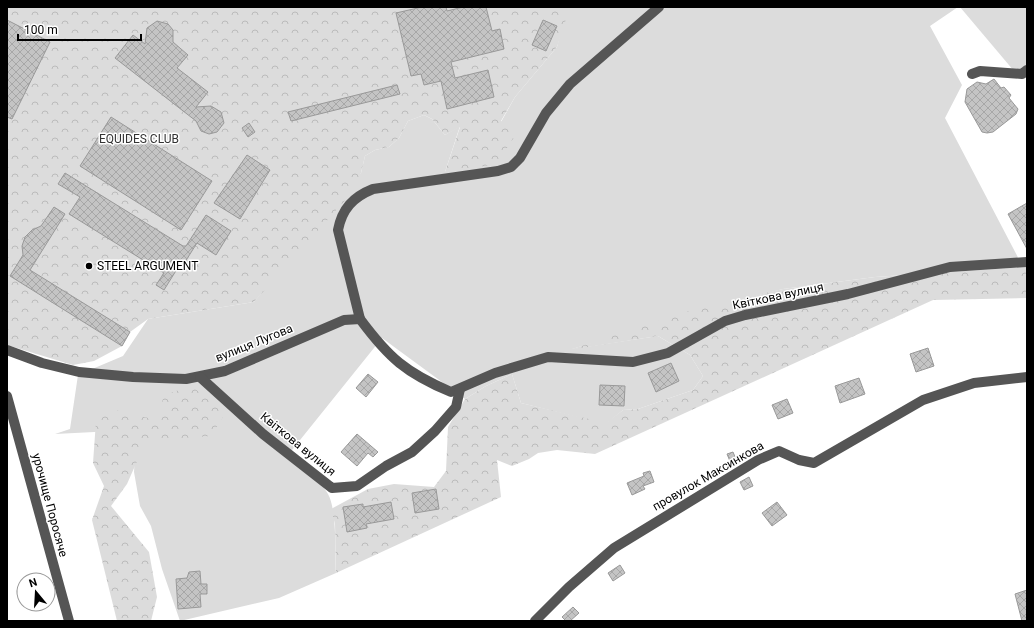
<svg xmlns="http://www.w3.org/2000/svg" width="1034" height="628" font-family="Roboto,sans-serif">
	<defs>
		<pattern id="forest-crowns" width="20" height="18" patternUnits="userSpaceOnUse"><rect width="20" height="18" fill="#dcdcdc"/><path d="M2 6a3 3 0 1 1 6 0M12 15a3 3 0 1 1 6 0" fill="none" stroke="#bbb"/></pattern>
		<pattern id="building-cross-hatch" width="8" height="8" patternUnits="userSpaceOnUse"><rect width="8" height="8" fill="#c4c4c4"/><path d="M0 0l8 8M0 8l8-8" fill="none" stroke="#a7a7a7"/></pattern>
	</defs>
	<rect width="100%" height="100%" fill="#fff"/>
	<!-- grass -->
	<g fill="#dcdcdc">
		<path d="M567 7H958L930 26 962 85 945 118 1023 267 875 277 783 289 740 300 572 349 658 336 690 355 703 376 693 390 638 409 623 410 606 424 521 403 512 374 486 386 465 399 382 338 288 455C300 465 320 480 328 494 337 510 335 553 336 573L279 598 180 621 162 569 151 526 140 506 134 472 137 424 114 431 55 434 70 429 78 375 123 356 148 319 254 302 361 173 365 156 375 150 389 147 399 138 408 121 424 115 432 119 445 135 460 126 445 172 501 122 515 97 557 47Z"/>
		<path d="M960 7H1027V70L1019 77Z"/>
	</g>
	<!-- forest -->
	<g fill="url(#forest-crowns)">
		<path d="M7 7H570L557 47 515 97 501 121 518 131 497 164 445 172 460 127 445 135 432 119 424 115 408 121 399 138 389 147 375 150 365 156 361 173 349 196 254 302 148 319 130 332 122 346 94 361 73 365 7 345Z"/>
		<path d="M1027 267V298L933 300 595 454 557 450 538 453 529 459 512 466 497 460 501 497 336 573 335 524 331 509 368 489 394 484 434 487 446 471 448 427 465 399 486 386 512 374 521 403 606 423 623 410 638 409 693 390 703 376 690 355 658 336 569 350 692 310 783 289 875 277Z"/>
		<path d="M191 386 226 412 211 436 146 441 127 484 111 506 149 552 157 597 151 621H117L92 520 104 486 93 463 96 421 115 410 157 420 164 395Z"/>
	</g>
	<!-- building -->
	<g fill="url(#building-cross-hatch)" stroke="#999">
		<path d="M422 7H446L447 11 463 7H486L492 31 500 29 504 49 451 62 455 78 488 70 494 97 447 109 441 81 424 85 421 74 411 76 396 13Z"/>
		<path d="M7 20 50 42 12 119 7 117Z"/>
		<path d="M543 20 557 26 546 51 532 45Z"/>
		<path d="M157 21 168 24 173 30V42L188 55 177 68 208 92 196 107 211 106 221 112 224 123 217 132 209 134 201 131 196 121 115 58 133 35 145 44 147 28Z"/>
		<path d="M994 79 1001 88 1004 87 1011 95 1009 98 1018 109 1016 114 993 132 987 133 982 132 965 102 967 89 977 82 986 84Z"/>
		<path d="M397 85 400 94 291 121 288 112Z"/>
		<path d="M111 117 212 181 181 230 80 166Z"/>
		<path d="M249 123 255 132 248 137 242 128Z"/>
		<path d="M247 155 270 170 240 219 214 203Z"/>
		<path d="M65 173 183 246H186L206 215 231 231 216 255 197 243 185 262 182 261 164 290 156 285 164 273 69 214 80 197 58 184Z"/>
		<path d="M1027 203V249L1008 214Z"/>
		<path d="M54 207 65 214 30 270 130 332 122 346 10 276 23 255 22 246 25 237 32 230 41 226Z"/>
		<path d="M928 348 934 366 916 372 910 354Z"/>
		<path d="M671 363 679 381 656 392 648 373Z"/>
		<path d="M368 374 378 382 366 397 356 388Z"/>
		<path d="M859 378 865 394 840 403 835 386Z"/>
		<path d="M600 385 625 386 624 406 599 405Z"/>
		<path d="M787 399 793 413 778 419 772 405Z"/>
		<path d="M357 434 378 452 373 457 368 453 357 466 341 452Z"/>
		<path d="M733 452 738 464 732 466 727 454Z"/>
		<path d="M650 471 654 482 643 486 645 489 632 495 627 483 644 476 643 473Z"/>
		<path d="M749 477 753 486 744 490 740 482Z"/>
		<path d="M436 489 439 509 415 513 412 493Z"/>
		<path d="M391 502 394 519 366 524 367 528 347 532 343 507 363 504V507Z"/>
		<path d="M777 502 787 515 772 526 762 513Z"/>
		<path d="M620 565 625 573 613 581 608 573Z"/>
		<path d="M200 571 201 584H207V594H200L201 607 178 609 176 579 187 578 189 572Z"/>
		<path d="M1027 590V621H1022L1015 594Z"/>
		<path d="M573 607 579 613 570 621H566L562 617Z"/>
	</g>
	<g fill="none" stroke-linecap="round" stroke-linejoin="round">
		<!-- minor -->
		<g stroke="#555" stroke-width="10">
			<path d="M972 74 980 71 1022 74 1027 70"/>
			<path d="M360 319 338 230C342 209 353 197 373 189L498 171 511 167 520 158 546 113 570 84 659 7"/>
			<path d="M7 350 42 363 79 372 133 377 186 379 225 371 344 320 360 319C389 358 406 373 451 392L495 373 548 357 633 362 668 353 725 321 745 315 848 294 950 267 1027 262"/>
			<path d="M200 377 263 434 332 488 357 486 386 466 412 452 435 431 456 407 460 389"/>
			<path d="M7 396 69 621"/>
			<path d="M535 621 569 587 614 548 758 460 779 451 799 460 814 463 923 400 974 383 1027 377"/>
		</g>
	</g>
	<!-- markers -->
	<circle fill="#000" stroke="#fff" stroke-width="1.5" cx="89" cy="266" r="4"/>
	<g text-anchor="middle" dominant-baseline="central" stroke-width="3" stroke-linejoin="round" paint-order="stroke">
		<!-- park labels -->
		<g font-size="12" fill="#333" stroke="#fff">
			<text x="139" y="139">EQUIDES CLUB</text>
		</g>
		<!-- poi labels -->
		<g font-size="12" fill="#000" stroke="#fff" text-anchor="start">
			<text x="97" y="266">STEEL ARGUMENT</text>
		</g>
		<!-- street labels -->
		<g font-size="12" fill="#000" stroke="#fff">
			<text transform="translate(778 296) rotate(-12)">Квіткова вулиця</text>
			<text transform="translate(254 343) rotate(-22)">вулиця Лугова</text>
			<text transform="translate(298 444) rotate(39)">Квіткова вулиця</text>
			<text transform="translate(708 476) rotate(-30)">провулок Максинкова</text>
			<text transform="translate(50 505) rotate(75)">урочище Поросяче</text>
		</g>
	</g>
	<!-- border -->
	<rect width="1034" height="628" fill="none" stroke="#000000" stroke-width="16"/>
	<!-- north arrow -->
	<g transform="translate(36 592) rotate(342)"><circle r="19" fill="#ffffff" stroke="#999999"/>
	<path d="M0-3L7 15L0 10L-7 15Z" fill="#000000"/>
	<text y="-6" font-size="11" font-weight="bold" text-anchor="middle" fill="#000000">N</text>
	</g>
	<!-- scale -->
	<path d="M18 34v6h123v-6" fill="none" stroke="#000000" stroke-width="2"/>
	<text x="24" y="34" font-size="12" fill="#000000" stroke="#ffffff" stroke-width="3" paint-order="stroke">100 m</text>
</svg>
